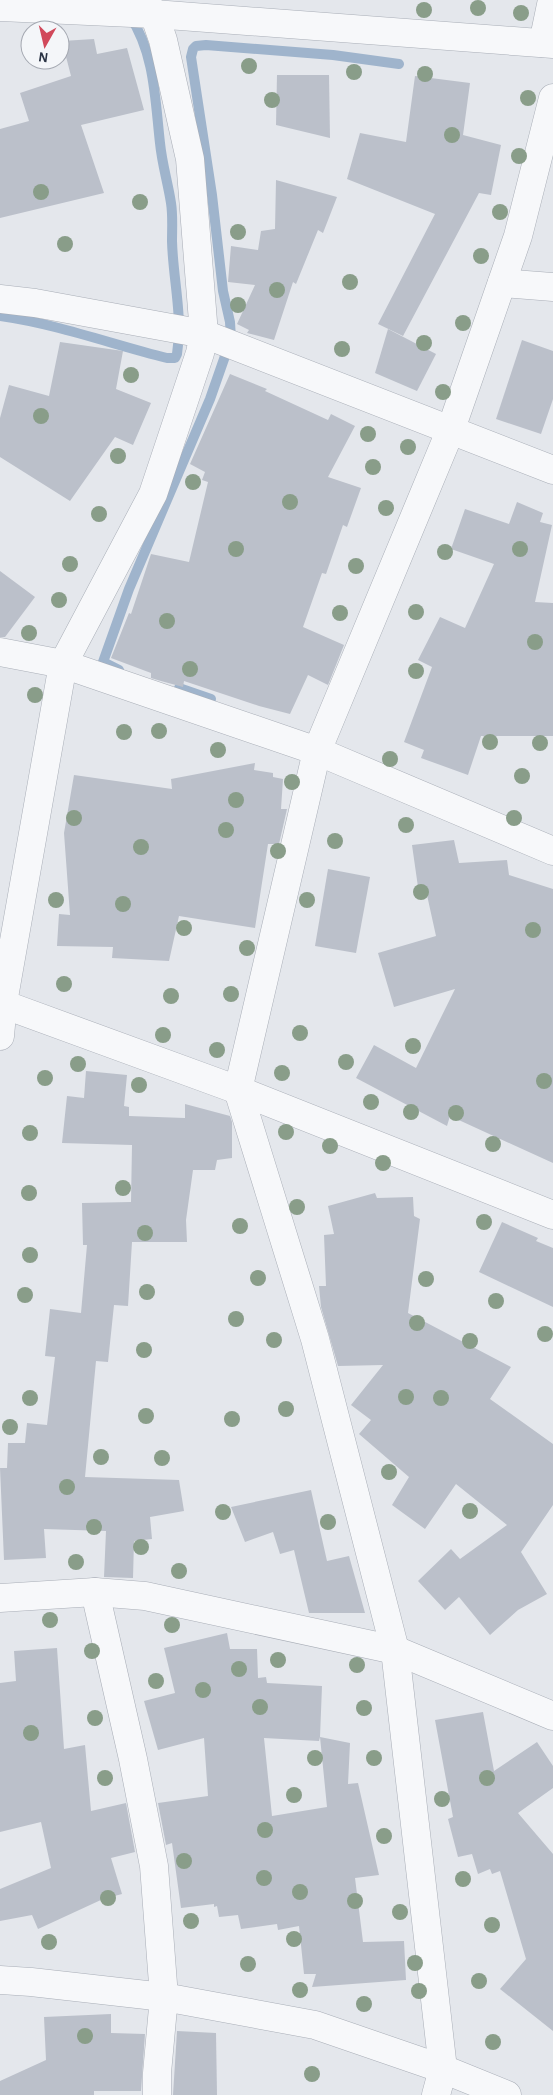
<svg xmlns="http://www.w3.org/2000/svg" width="553" height="2095" font-family="'Alegreya Sans',sans-serif">
	<rect width="100%" height="100%" fill="#e4e7ec"/>
	<g fill="none" stroke-linecap="round" stroke-linejoin="round">
		<!-- stream -->
		<g stroke="#9fb4cc" stroke-width="10">
			<path d="M0 316C57 324 111 344 167 358H175L177 354C183 315 173 280 172 241 172 228 173 216 171 203 168 183 162 164 160 143 155 100 155 54 130 16"/>
			<path d="M119 670 103 662 129 589 210 399 231 339 230 322 223 291 212 195 191 57 193 49 196 46 206 45 333 55 399 64"/>
			<path d="M179 688 211 699"/>
		</g>
	</g>
	<!-- building -->
	<g fill="#bbc0ca" fill-rule="evenodd">
		<path d="M94 39 97 54 127 48 144 110 81 125 104 193 0 218V129L29 121 20 93 71 76 62 41Z"/>
		<path d="M277 75H329L330 138 276 125Z"/>
		<path d="M415 76 470 83 463 135 501 145 491 195 479 193 403 336 378 324 435 214 347 179 360 133 406 142Z"/>
		<path d="M276 180 337 197 323 233 318 230 296 284 293 282 274 340 247 333 249 330 237 324 255 285 228 282 231 246 258 250 261 231 275 229Z"/>
		<path d="M388 329 436 354 417 391 375 373Z"/>
		<path d="M522 340 553 351V399L541 434 496 419Z"/>
		<path d="M60 342 123 351 116 389 151 403 133 445 115 437 70 501 0 457V418L9 385 49 396Z"/>
		<path d="M230 374 267 389 265 391 328 420 331 414 355 426 328 477 361 488 347 527 343 525 326 574 322 573 303 627 344 645 328 685 308 675 290 714 259 706 184 681 183 687 161 681 151 678V673L111 658 129 613 131 614 151 554 189 562 208 482 202 480 205 472 190 464Z"/>
		<path d="M517 502 543 513 540 522 552 525 535 602 553 603V736H481L468 775 421 758 424 750 404 742 432 667 418 660 440 617 465 628 494 564 451 549 465 509 509 524Z"/>
		<path d="M0 571 35 597 5 637H0Z"/>
		<path d="M255 763 254 770 273 773V777L283 779 281 809H287L279 844H268L255 928 179 916 169 961 112 958 113 947 57 946 59 914 70 915 64 833 74 775 172 789 171 779Z"/>
		<path d="M454 840 459 863 507 860 509 875 553 889V1163L450 1116 447 1126 356 1078 374 1045 416 1068 455 989 394 1007 378 953 436 936 425 886 418 887 412 845Z"/>
		<path d="M328 869 370 877 356 953 315 946Z"/>
		<path d="M86 1071 127 1075 124 1106 129 1107V1116L185 1118V1104L230 1116 232 1122V1158L217 1160 215 1170H193L186 1220 187 1242H132L128 1306 114 1305 108 1362 96 1361 85 1477 179 1480 184 1511 150 1517 152 1539 134 1541 133 1578 104 1577 106 1531 44 1529 46 1558 4 1560 0 1468H7L8 1443H25L27 1423 47 1425 55 1357 45 1356 50 1309 81 1313 87 1245H83L82 1203 131 1202 132 1145 62 1143 67 1096 84 1098Z"/>
		<path d="M375 1193 377 1198 413 1197 414 1216 420 1219 408 1313 511 1367 490 1399 553 1444V1505L521 1552 547 1594 518 1610 490 1635 459 1597 445 1610 418 1581 451 1549 460 1559 507 1525 456 1484 425 1529 392 1505 409 1477 359 1434 371 1420 351 1405 383 1365 338 1366 321 1307 319 1286H326L324 1235 334 1234 328 1206Z"/>
		<path d="M502 1222 538 1238 536 1241 553 1248V1307L479 1272Z"/>
		<path d="M311 1490 327 1561 349 1556 365 1613H309L294 1550 280 1554 273 1532 245 1542 231 1507Z"/>
		<path d="M227 1633 230 1649H257L258 1678 266 1677 267 1683 322 1686 320 1737 350 1743 348 1784 358 1783 379 1875 355 1878 363 1942 404 1941 406 1980 312 1987 316 1974H304L299 1926 278 1930 277 1924 241 1929 238 1915 219 1917 217 1906 214 1907V1904L181 1908 172 1843 166 1845 158 1803 208 1796 204 1738 158 1750 144 1701 175 1693 164 1648ZM320 1737 327 1807 272 1816 264 1738 319 1741Z"/>
		<path d="M57 1648 64 1749 85 1745 91 1811 126 1803 135 1852 111 1858 122 1894 103 1899 38 1929 32 1915 0 1921V1889L51 1868 41 1822 0 1832V1683L16 1681 14 1651Z"/>
		<path d="M483 1712 494 1771 537 1742 553 1766V1788L518 1813 553 1854V2031L500 1989 526 1959 500 1871 492 1874 490 1869 478 1874 472 1854 458 1857 448 1819 453 1817 435 1720Z"/>
		<path d="M111 2014V2033L145 2034 141 2091H94V2095H0V2081L46 2060 44 2017Z"/>
		<path d="M177 2031 216 2033 217 2095H173Z"/>
	</g>
	<g fill="none" stroke-linecap="round" stroke-linejoin="round">
		<!-- minor casing -->
		<g stroke="#a9aeb7" stroke-width="29">
			<g id="minor">
				<path d="M0 7 154 14 553 44"/>
				<path d="M543 43 552 0"/>
				<path d="M502 283 553 287"/>
				<path d="M0 299 35 303 204 334 553 470"/>
				<path d="M0 652 63 664 317 751 553 851"/>
				<path d="M0 1003 238 1090 553 1215"/>
				<path d="M0 1036 3 1003 63 664 153 494 200 353 204 334 190 159 163 40 154 14 144 0"/>
				<path d="M95 1592 133 1759 154 1866 164 1997 157 2073V2095"/>
				<path d="M0 1598 95 1592 145 1596 395 1650 553 1716"/>
				<path d="M0 1980 31 1982 164 1997 315 2025 443 2069 507 2095"/>
				<path d="M436 2095 443 2069 395 1650 315 1339 238 1090 317 751 451 429 518 236 553 98"/>
			</g>
		</g>
		<!-- minor -->
		<use href="#minor" stroke="#f7f8fa" stroke-width="28"/>
	</g>
	<!-- trees -->
	<g fill="#899d89">
		<circle cx="478" cy="8" r="8"/>
		<circle cx="424" cy="10" r="8"/>
		<circle cx="521" cy="13" r="8"/>
		<circle cx="249" cy="66" r="8"/>
		<circle cx="354" cy="72" r="8"/>
		<circle cx="425" cy="74" r="8"/>
		<circle cx="528" cy="98" r="8"/>
		<circle cx="272" cy="100" r="8"/>
		<circle cx="452" cy="135" r="8"/>
		<circle cx="519" cy="156" r="8"/>
		<circle cx="41" cy="192" r="8"/>
		<circle cx="140" cy="202" r="8"/>
		<circle cx="500" cy="212" r="8"/>
		<circle cx="238" cy="232" r="8"/>
		<circle cx="65" cy="244" r="8"/>
		<circle cx="481" cy="256" r="8"/>
		<circle cx="350" cy="282" r="8"/>
		<circle cx="277" cy="290" r="8"/>
		<circle cx="238" cy="305" r="8"/>
		<circle cx="463" cy="323" r="8"/>
		<circle cx="424" cy="343" r="8"/>
		<circle cx="342" cy="349" r="8"/>
		<circle cx="131" cy="375" r="8"/>
		<circle cx="443" cy="392" r="8"/>
		<circle cx="41" cy="416" r="8"/>
		<circle cx="368" cy="434" r="8"/>
		<circle cx="408" cy="447" r="8"/>
		<circle cx="118" cy="456" r="8"/>
		<circle cx="373" cy="467" r="8"/>
		<circle cx="193" cy="482" r="8"/>
		<circle cx="290" cy="502" r="8"/>
		<circle cx="386" cy="508" r="8"/>
		<circle cx="99" cy="514" r="8"/>
		<circle cx="236" cy="549" r="8"/>
		<circle cx="520" cy="549" r="8"/>
		<circle cx="445" cy="552" r="8"/>
		<circle cx="70" cy="564" r="8"/>
		<circle cx="356" cy="566" r="8"/>
		<circle cx="59" cy="600" r="8"/>
		<circle cx="416" cy="612" r="8"/>
		<circle cx="340" cy="613" r="8"/>
		<circle cx="167" cy="621" r="8"/>
		<circle cx="29" cy="633" r="8"/>
		<circle cx="535" cy="642" r="8"/>
		<circle cx="190" cy="669" r="8"/>
		<circle cx="416" cy="671" r="8"/>
		<circle cx="35" cy="695" r="8"/>
		<circle cx="159" cy="731" r="8"/>
		<circle cx="124" cy="732" r="8"/>
		<circle cx="490" cy="742" r="8"/>
		<circle cx="540" cy="743" r="8"/>
		<circle cx="218" cy="750" r="8"/>
		<circle cx="390" cy="759" r="8"/>
		<circle cx="522" cy="776" r="8"/>
		<circle cx="292" cy="782" r="8"/>
		<circle cx="236" cy="800" r="8"/>
		<circle cx="74" cy="818" r="8"/>
		<circle cx="514" cy="818" r="8"/>
		<circle cx="406" cy="825" r="8"/>
		<circle cx="226" cy="830" r="8"/>
		<circle cx="335" cy="841" r="8"/>
		<circle cx="141" cy="847" r="8"/>
		<circle cx="278" cy="851" r="8"/>
		<circle cx="421" cy="892" r="8"/>
		<circle cx="56" cy="900" r="8"/>
		<circle cx="307" cy="900" r="8"/>
		<circle cx="123" cy="904" r="8"/>
		<circle cx="184" cy="928" r="8"/>
		<circle cx="533" cy="930" r="8"/>
		<circle cx="247" cy="948" r="8"/>
		<circle cx="64" cy="984" r="8"/>
		<circle cx="231" cy="994" r="8"/>
		<circle cx="171" cy="996" r="8"/>
		<circle cx="300" cy="1033" r="8"/>
		<circle cx="163" cy="1035" r="8"/>
		<circle cx="413" cy="1046" r="8"/>
		<circle cx="217" cy="1050" r="8"/>
		<circle cx="346" cy="1062" r="8"/>
		<circle cx="78" cy="1064" r="8"/>
		<circle cx="282" cy="1073" r="8"/>
		<circle cx="45" cy="1078" r="8"/>
		<circle cx="544" cy="1081" r="8"/>
		<circle cx="139" cy="1085" r="8"/>
		<circle cx="371" cy="1102" r="8"/>
		<circle cx="411" cy="1112" r="8"/>
		<circle cx="456" cy="1113" r="8"/>
		<circle cx="286" cy="1132" r="8"/>
		<circle cx="30" cy="1133" r="8"/>
		<circle cx="493" cy="1144" r="8"/>
		<circle cx="330" cy="1146" r="8"/>
		<circle cx="383" cy="1163" r="8"/>
		<circle cx="123" cy="1188" r="8"/>
		<circle cx="29" cy="1193" r="8"/>
		<circle cx="297" cy="1207" r="8"/>
		<circle cx="484" cy="1222" r="8"/>
		<circle cx="240" cy="1226" r="8"/>
		<circle cx="145" cy="1233" r="8"/>
		<circle cx="30" cy="1255" r="8"/>
		<circle cx="258" cy="1278" r="8"/>
		<circle cx="426" cy="1279" r="8"/>
		<circle cx="147" cy="1292" r="8"/>
		<circle cx="25" cy="1295" r="8"/>
		<circle cx="496" cy="1301" r="8"/>
		<circle cx="236" cy="1319" r="8"/>
		<circle cx="417" cy="1323" r="8"/>
		<circle cx="545" cy="1334" r="8"/>
		<circle cx="274" cy="1340" r="8"/>
		<circle cx="470" cy="1341" r="8"/>
		<circle cx="144" cy="1350" r="8"/>
		<circle cx="406" cy="1397" r="8"/>
		<circle cx="30" cy="1398" r="8"/>
		<circle cx="441" cy="1398" r="8"/>
		<circle cx="286" cy="1409" r="8"/>
		<circle cx="146" cy="1416" r="8"/>
		<circle cx="232" cy="1419" r="8"/>
		<circle cx="10" cy="1427" r="8"/>
		<circle cx="101" cy="1457" r="8"/>
		<circle cx="162" cy="1458" r="8"/>
		<circle cx="389" cy="1472" r="8"/>
		<circle cx="67" cy="1487" r="8"/>
		<circle cx="470" cy="1511" r="8"/>
		<circle cx="223" cy="1512" r="8"/>
		<circle cx="328" cy="1522" r="8"/>
		<circle cx="94" cy="1527" r="8"/>
		<circle cx="141" cy="1547" r="8"/>
		<circle cx="76" cy="1562" r="8"/>
		<circle cx="179" cy="1571" r="8"/>
		<circle cx="50" cy="1620" r="8"/>
		<circle cx="172" cy="1625" r="8"/>
		<circle cx="92" cy="1651" r="8"/>
		<circle cx="278" cy="1660" r="8"/>
		<circle cx="357" cy="1665" r="8"/>
		<circle cx="239" cy="1669" r="8"/>
		<circle cx="156" cy="1681" r="8"/>
		<circle cx="203" cy="1690" r="8"/>
		<circle cx="260" cy="1707" r="8"/>
		<circle cx="364" cy="1708" r="8"/>
		<circle cx="95" cy="1718" r="8"/>
		<circle cx="31" cy="1733" r="8"/>
		<circle cx="315" cy="1758" r="8"/>
		<circle cx="374" cy="1758" r="8"/>
		<circle cx="105" cy="1778" r="8"/>
		<circle cx="487" cy="1778" r="8"/>
		<circle cx="294" cy="1795" r="8"/>
		<circle cx="442" cy="1799" r="8"/>
		<circle cx="265" cy="1830" r="8"/>
		<circle cx="384" cy="1836" r="8"/>
		<circle cx="184" cy="1861" r="8"/>
		<circle cx="264" cy="1878" r="8"/>
		<circle cx="463" cy="1879" r="8"/>
		<circle cx="300" cy="1892" r="8"/>
		<circle cx="108" cy="1898" r="8"/>
		<circle cx="355" cy="1901" r="8"/>
		<circle cx="400" cy="1912" r="8"/>
		<circle cx="191" cy="1921" r="8"/>
		<circle cx="492" cy="1925" r="8"/>
		<circle cx="294" cy="1939" r="8"/>
		<circle cx="49" cy="1942" r="8"/>
		<circle cx="415" cy="1963" r="8"/>
		<circle cx="248" cy="1964" r="8"/>
		<circle cx="479" cy="1981" r="8"/>
		<circle cx="300" cy="1990" r="8"/>
		<circle cx="419" cy="1991" r="8"/>
		<circle cx="364" cy="2004" r="8"/>
		<circle cx="85" cy="2036" r="8"/>
		<circle cx="493" cy="2042" r="8"/>
		<circle cx="312" cy="2074" r="8"/>
	</g>
	<!-- north arrow -->
	<g transform="translate(45 45) rotate(188)"><circle r="24" fill="#f4f6f9" stroke="#a4a8b1"/>
	<path d="M0-4L9 19L0 12L-9 19Z" fill="#d1495b"/>
	<text y="-8" font-size="14" font-weight="bold" text-anchor="middle" fill="#2b3445">N</text>
	</g>
</svg>
